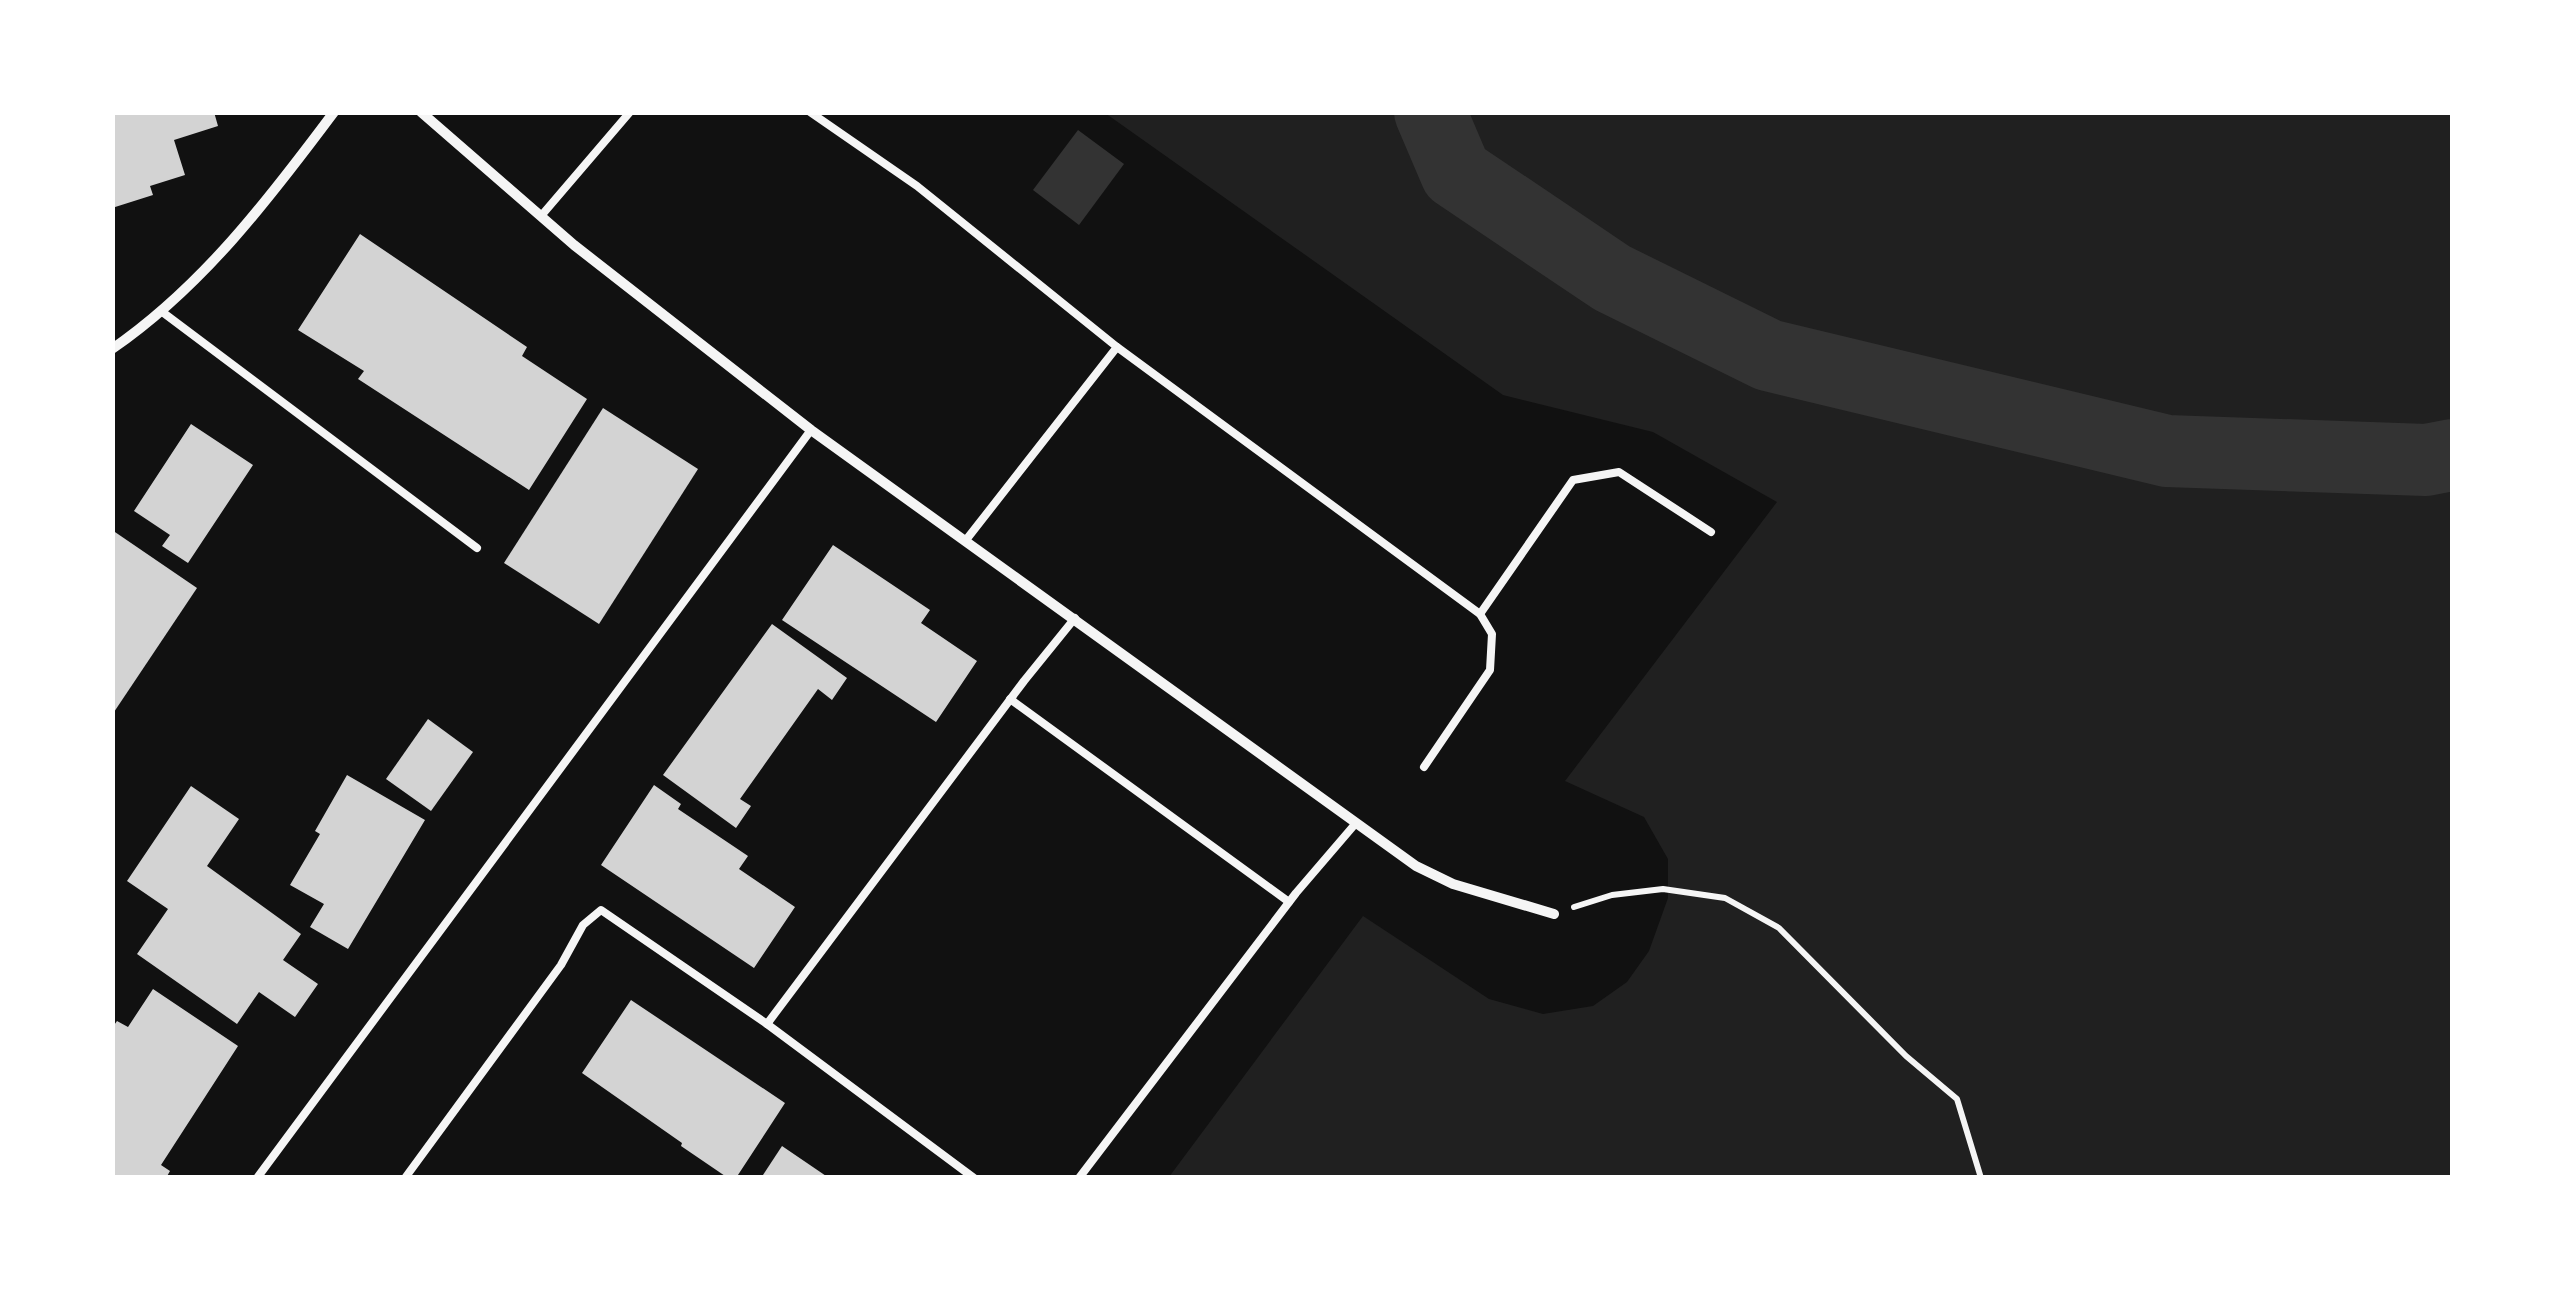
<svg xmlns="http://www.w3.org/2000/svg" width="2565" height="1290" font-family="'Space Grotesk',sans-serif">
	<rect width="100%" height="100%" fill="#111"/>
	<!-- green -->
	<path fill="#202020" d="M1105 113H2452V1177H1169L1363 916 1489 999 1543 1014 1593 1006 1627 982 1649 951 1668 898V859L1644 817 1565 781 1777 502 1653 432 1503 395Z"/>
	<!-- water -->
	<path fill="#333" d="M1078 130 1124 164 1079 225 1033 190Z"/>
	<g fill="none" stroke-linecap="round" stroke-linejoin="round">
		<!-- river -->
		<path stroke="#333" stroke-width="72" d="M1430 112 1456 173 1612 278 1768 355 2167 451 2426 460 2452 455"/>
	</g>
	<!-- building -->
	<g fill="#d3d3d3">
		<path d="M112 112H214L218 126 174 140 185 175 150 186 153 195 112 208Z"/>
		<path d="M360 234 527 347 522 356 587 399 529 490 358 379 364 371 298 330Z"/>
		<path d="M603 408 698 469 599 624 504 563Z"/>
		<path d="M191 424 253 465 188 563 162 546 170 535 134 511Z"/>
		<path d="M112 530 197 588 112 715Z"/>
		<path d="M833 545 930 610 921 623 977 661 936 722 782 620Z"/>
		<path d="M772 624 847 678 832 700 818 689 740 799 751 806 736 828 663 775Z"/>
		<path d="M428 719 473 752 431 811 386 779Z"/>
		<path d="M347 775 425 820 348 949 310 927 324 904 290 885 320 834 315 831Z"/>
		<path d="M654 785 681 804 678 809 748 856 739 869 795 907 754 968 601 865Z"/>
		<path d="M191 786 239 819 207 866 301 934 283 960 318 984 295 1017 259 992 237 1024 137 954 168 909 127 881Z"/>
		<path d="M153 989 238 1046 161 1165 170 1171 166 1178H112V1028L117 1021 128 1027Z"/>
		<path d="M631 1000 785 1103 736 1178H728L681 1146 682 1143 582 1073Z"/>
		<path d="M782 1146 829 1178H761Z"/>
	</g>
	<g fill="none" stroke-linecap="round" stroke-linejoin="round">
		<!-- path -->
		<path stroke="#f5f5f5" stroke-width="6" d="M1574 907 1612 895 1663 889 1725 898 1779 928 1906 1056 1957 1099 1981 1178"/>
		<!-- service -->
		<g stroke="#f5f5f5" stroke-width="8">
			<path d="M810 112 917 186 1117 347 966 540"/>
			<path d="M541 216 630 112"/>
			<path d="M161 311 477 548"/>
			<path d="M1117 347 1480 614 1492 634 1490 670 1424 767"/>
			<path d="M1480 614 1573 480 1619 472 1711 532"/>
			<path d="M1010 699 1289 902"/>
			<path d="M767 1024 1024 681 1075 618"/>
			<path d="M257 1178 811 430"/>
			<path d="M405 1178 561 965 583 925 601 910 767 1024 974 1178"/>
			<path d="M1079 1178 1296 893 1356 823"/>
		</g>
		<!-- minor -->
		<g stroke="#f5f5f5" stroke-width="10">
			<path d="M421 112 574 245 811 430 1416 866 1453 884 1554 914"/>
			<path d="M112 349C202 287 269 199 334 112"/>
		</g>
	</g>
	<!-- border -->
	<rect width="2565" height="1290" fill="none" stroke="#ffffff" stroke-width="230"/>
</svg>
